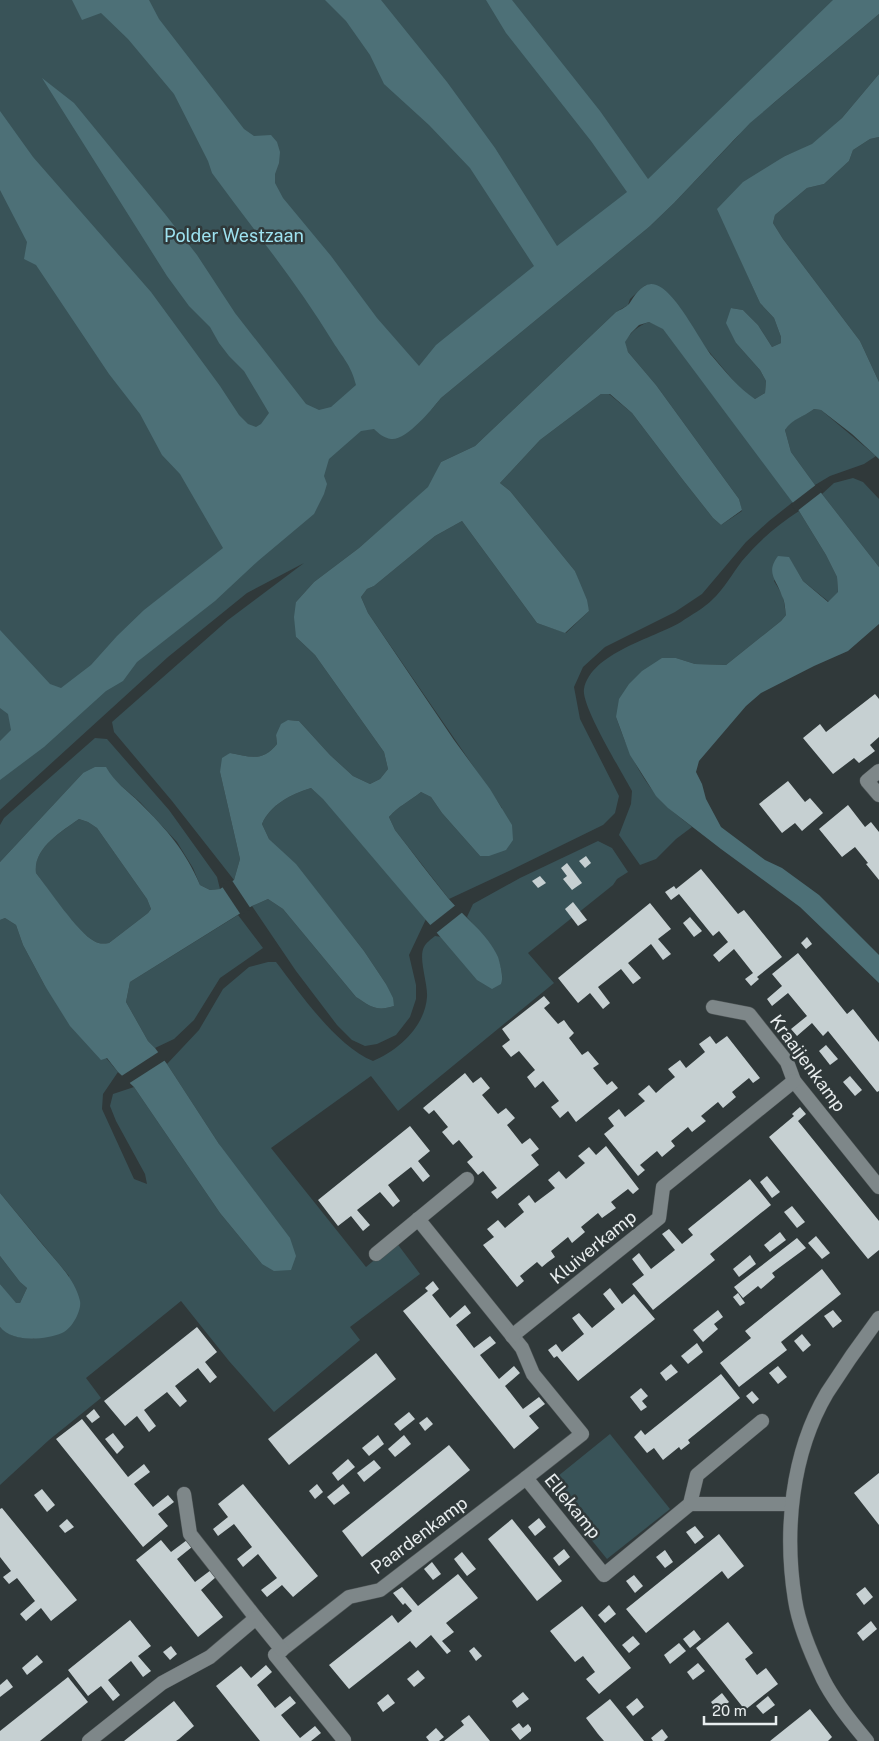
<svg xmlns="http://www.w3.org/2000/svg" width="879" height="1741" font-family="'Public Sans',sans-serif">
	<rect width="100%" height="100%" fill="#30393a"/>
	<!-- green -->
	<g fill="#395358" fill-rule="evenodd">
		<path d="M0 0H879L769 107 879 14V74L842 118 812 145 785 156 718 209 760 303 774 318 781 337V343L772 347 758 325 743 310 731 308 736 343 760 370 766 381 765 393 755 399 743 392 652 284 644 286 630 299 628 305 616 312 475 446 441 462 429 487 359 548 314 582 296 602V637L315 655 384 752 388 769 380 779 370 784 353 776 330 755 299 721 289 720 276 735 277 744C263 762 250 757 230 753L220 772 240 859 234 880 172 801 114 732 112 722 228 620 304 563 247 593 168 657 0 810ZM740 134 674 203 649 227 441 398 431 410 439 397Z"/>
		<path d="M879 137V382L860 341 783 239 773 223 775 215 807 188 824 184 849 161 853 150 870 139Z"/>
		<path d="M649 322 663 328 793 502 769 521 746 542 702 594 675 612 605 647 583 667 574 687 580 719 619 796 615 813 603 825 509 871 449 899 395 830 389 817C397 807 410 801 421 792L431 797 442 813 480 856 502 808 368 613 361 597 367 589 374 586 435 536 462 521 537 623 566 633 589 611 575 571 510 491 500 483 540 440 601 394H609L632 413 683 480 713 518 721 525 742 511 739 499 656 385 628 352 624 342C632 332 637 326 649 322Z"/>
		<path d="M814 409 821 410 876 456 864 464 830 476 815 485 791 452 785 430C793 417 802 418 814 409Z"/>
		<path d="M853 478 863 482 879 499V567L822 494 834 483Z"/>
		<path d="M799 511 826 555 837 577 838 593 829 602 803 581 789 558 774 581 783 596 786 615 781 621 726 665 695 664 676 658 616 717C626 746 637 772 657 796 667 808 680 817 692 827L676 839 656 859 640 865 619 835 631 804 632 791C622 772 581 706 584 689 591 653 654 638 681 622 691 615 704 608 712 600 724 589 732 574 742 561 759 541 777 525 799 511Z"/>
		<path d="M95 738 107 739 169 810 217 877 220 889 210 890 200 885 193 868 177 842 140 802 112 778 83 773 0 862V825L4 818Z"/>
		<path d="M311 788 323 798 426 919 409 955 416 985V999L410 1017 396 1035 377 1044 365 1046 352 1040 337 1025 296 971 252 906 268 899 283 909 356 997C370 1006 376 1012 394 1006L386 984 364 951 296 865 269 839 262 824C270 805 291 794 311 788Z"/>
		<path d="M79 819 88 822 97 828 147 899 151 909 148 913 109 943C103 944 99 944 94 941 78 933 48 889 36 873 33 848 61 832 79 819Z"/>
		<path d="M598 841 612 848 628 872 617 879 613 885 528 953 554 983 398 1111 371 1076 271 1148 366 1267 396 1242 420 1274 350 1327 360 1340 274 1412 229 1361 181 1301 86 1378 101 1398 49 1440 0 1485V1327C9 1337 22 1338 34 1339L69 1276 0 1193V920L5 918 16 925 23 945 45 986 118 1072 103 1094 102 1109 134 1179 147 1184 145 1174 116 1121 110 1106 113 1094 134 1087 220 1213 262 1264 219 1144 167 1064 199 1030 223 989 249 967 268 962H276C300 993 336 1046 373 1061 399 1050 425 1026 427 997 428 983 418 958 424 947 426 943 431 939 435 936L442 937 454 951 501 984C508 962 480 932 467 917L473 904 520 878Z"/>
		<path d="M238 915 263 948 220 978 194 1020 174 1039 155 1048 148 1041 126 1002 130 982Z"/>
		<path d="M0 1256 20 1282 27 1288 20 1303H15L0 1284Z"/>
		<path d="M610 1434 670 1509 607 1559 547 1485Z"/>
	</g>
	<!-- water -->
	<g fill="#4d7077" fill-rule="evenodd">
		<path d="M72 0H149L159 19 244 129 254 136 271 135 277 142 280 152 279 163 275 174V183L283 198 331 256 377 318 419 366 436 345 534 266 470 168 429 125 384 84 370 55 346 21 325 0H381L447 82 495 148 557 246 627 192 591 141 506 33 486 0H512L600 111 648 179 833 0H879V14L750 123 674 203 649 227 441 398C432 409 406 441 391 439 384 438 378 433 374 429L361 431 329 459 324 476 327 484 324 494 314 514 258 561 215 601 137 662 123 681 106 691 44 747 0 780V741L11 730 8 714 0 708V630L50 684 61 688 91 665 117 636 144 610 223 548 180 474 162 455 140 414 109 374 36 265 24 259 27 242 0 190V111L33 157 151 292 220 386 239 415 248 424 256 427 261 424 269 413 244 371 229 356 219 343 210 327 189 306 167 276 42 78 74 103 165 214 197 255 235 313 306 404 319 410 331 407 356 385C351 365 343 358 333 342 297 283 253 229 212 173L208 161 174 94 128 39 101 13 82 20Z"/>
		<path d="M879 74V137L870 139 853 150 849 161 824 184 807 188 775 215 773 223 783 239 860 341 879 382V459L852 434 821 410 814 409C802 418 793 418 785 430L791 452 815 485 879 567V624L848 651 814 666 761 693 746 706 699 761 696 772 702 784 706 799 721 827 765 860 782 868 819 895 879 955V983L800 907 721 849 668 808 656 796 630 755 616 717 619 699 629 684 642 671 662 658H676L695 664 726 665 781 621 786 615C785 609 785 601 782 596 777 580 765 573 778 556L789 557 803 581 828 602 838 592 837 577 826 555 799 511 663 329 649 322 639 325 631 333 625 342 628 352 656 385 739 499 742 510 721 525 713 518 683 480 632 413 610 394H601L540 440 500 483 510 491 575 571 587 600 589 611 565 633 537 623 462 521 435 536 374 586 367 589 361 597 368 613 454 740 490 789 512 825 513 840 506 850 489 856H480L442 813 431 797 421 792C410 801 397 807 389 817L395 830C413 853 430 876 448 898 464 917 488 934 498 957 500 964 504 977 501 984L492 989 477 980 323 799 311 788C291 794 270 805 262 824L269 839 296 864 364 951 386 984 393 998 394 1006C376 1012 370 1006 356 997L283 909 268 899 252 906 130 982 126 1002 148 1041 155 1048 167 1064 219 1144 290 1238 296 1256 291 1270 274 1271 262 1264 220 1213 134 1087 118 1072 107 1058 101 1060 70 1026 45 986 23 945 16 925 5 918 0 920V862L83 773 95 767H106C114 782 128 791 140 803 167 830 185 850 200 885L210 890 220 889 234 880 240 859 220 772 222 758 230 753C250 757 263 762 277 744L276 735 281 724 288 720 299 721 330 755 353 776 370 784 380 779 388 769 384 752 315 655 296 637 294 617 296 602 314 582 359 548 428 487 441 462 475 446 616 312C620 310 626 307 629 304 634 297 640 285 651 284 672 283 699 340 712 356 725 371 738 388 755 399L765 393 766 381 760 370 736 343 726 323 731 308 743 310 758 325 772 347 781 343V337L774 318 760 303 717 209 743 182 785 156 812 144 842 118ZM79 819 88 822 97 828 147 899 151 909 148 913 109 943C103 944 99 944 94 941 78 933 48 888 36 873 33 848 61 832 79 819Z"/>
		<path d="M0 1193C14 1210 28 1227 42 1244 56 1261 75 1279 80 1301 82 1311 71 1330 62 1333 45 1340 13 1343 0 1327V1284L16 1303H20L27 1288 20 1282 0 1256Z"/>
	</g>
	<!-- pier -->
	<g fill="#30393a">
		<path d="M817 484 823 491 796 512 791 504Z"/>
		<path d="M231 879 251 909 241 915 221 885Z"/>
		<path d="M457 904 464 911 435 934 429 926Z"/>
		<path d="M160 1051 167 1059 128 1084 120 1077Z"/>
	</g>
	<!-- building -->
	<g fill="#c6d0d2">
		<path d="M875 694 879 699V737L870 745 875 751 859 763 854 758 833 774 803 738 820 724 826 732Z"/>
		<path d="M788 781 805 802 810 798 823 813 802 831 795 823 782 833 759 804Z"/>
		<path d="M848 805 865 827 871 822 879 832V880L866 864 868 863 855 847 842 857 819 829Z"/>
		<path d="M586 856 591 863 585 868 579 861Z"/>
		<path d="M567 863 582 883 572 890 563 879 567 876 561 868Z"/>
		<path d="M701 869 738 914 744 910 782 957 757 977 759 979 751 986 745 979 753 973 734 949 719 962 713 955 728 942 719 931 713 936 679 894 671 900 665 892 674 886 676 889Z"/>
		<path d="M540 876 546 883 538 888 532 881Z"/>
		<path d="M573 902 587 920 578 926 565 909Z"/>
		<path d="M650 903 671 929 658 939 671 954 663 960 651 944 628 963 641 978 633 984 621 969 598 987 610 1003 603 1009 590 993 578 1003 558 978Z"/>
		<path d="M690 917 702 931 694 937 683 923Z"/>
		<path d="M807 937 812 944 806 949 801 943Z"/>
		<path d="M798 953 847 1014 853 1009 879 1042V1091L877 1092 828 1031 823 1036 812 1023 797 1036 791 1029 807 1016 788 993 772 1006 767 999 782 986 772 974Z"/>
		<path d="M544 996 550 1003 544 1008 558 1024 564 1020 569 1027 574 1033 569 1038 582 1055 588 1051 599 1064 593 1068 607 1085 612 1081 618 1088 576 1122 568 1111 560 1118 551 1107 559 1101 543 1081 535 1088 527 1077 535 1070 519 1051 511 1057 502 1046 510 1040 502 1029Z"/>
		<path d="M710 1036 716 1044 727 1036 760 1078 753 1083 749 1078 732 1092 736 1097 723 1108 718 1102 701 1116 706 1121 692 1132 688 1127 671 1141 675 1146 662 1157 657 1151 640 1165 645 1170 638 1176 604 1134 614 1126 608 1118 619 1109 625 1117 645 1101 638 1094 649 1085 656 1093 665 1085 675 1077 668 1069 680 1060 686 1068 705 1052 699 1044Z"/>
		<path d="M826 1045 838 1059 830 1065 819 1051Z"/>
		<path d="M465 1073 473 1083 481 1077 490 1088 482 1095 498 1114 506 1108 515 1118 507 1125 522 1144 530 1138 539 1149 531 1155 539 1165 497 1199 491 1192 497 1188 483 1171 478 1175 473 1169 467 1162 473 1157 459 1140 453 1145 442 1132 448 1127 434 1110 429 1114 423 1108Z"/>
		<path d="M850 1076 862 1090 855 1096 843 1082Z"/>
		<path d="M800 1107 806 1114 798 1121 879 1221V1250L868 1259 769 1137 794 1116 792 1114Z"/>
		<path d="M410 1126 430 1151 418 1161 430 1176 423 1182 411 1167 388 1185 400 1201 393 1207 380 1192 357 1210 370 1225 363 1231 351 1216 338 1226 318 1200Z"/>
		<path d="M606 1146 639 1189 633 1194 628 1189 611 1202 616 1208 602 1218 598 1213 581 1227 585 1232 572 1243 568 1237 551 1251 555 1257 548 1262 542 1267 537 1262 520 1276 524 1281 517 1287 483 1245 494 1237 487 1229 498 1220 505 1228 524 1212 518 1204 529 1195 535 1203 555 1188 548 1180 559 1171 566 1179 585 1163 578 1156 589 1147 596 1155Z"/>
		<path d="M767 1176 780 1192 772 1198 760 1182Z"/>
		<path d="M750 1179 771 1205 710 1254 715 1260 653 1310 632 1284 644 1275 632 1259 639 1253 651 1269 675 1250 662 1234 669 1229 682 1244 693 1235 688 1229Z"/>
		<path d="M792 1206 805 1222 797 1228 784 1212Z"/>
		<path d="M780 1232 786 1240 770 1252 764 1245Z"/>
		<path d="M816 1236 830 1253 822 1259 808 1243Z"/>
		<path d="M797 1238 806 1248 772 1273 775 1277 761 1289 758 1286 743 1298 734 1287Z"/>
		<path d="M750 1255 756 1264 739 1277 733 1269Z"/>
		<path d="M822 1269 841 1294 781 1342 787 1350 739 1387 720 1363 751 1338 745 1331Z"/>
		<path d="M433 1281 439 1289 432 1295 450 1318 465 1305 471 1313 456 1325 474 1348 490 1336 496 1343 480 1355 499 1379 514 1366 520 1373 505 1386 523 1409 539 1397 545 1404 529 1416 539 1428 514 1449 403 1311 428 1291 425 1288Z"/>
		<path d="M610 1288 622 1304 634 1294 655 1319 578 1381 557 1356 554 1358 548 1350 556 1344 562 1352 584 1334 572 1318 579 1313 592 1328 615 1309 603 1294Z"/>
		<path d="M738 1293 745 1303 740 1306 733 1297Z"/>
		<path d="M718 1310 723 1317 714 1324 718 1329 703 1342 693 1330Z"/>
		<path d="M833 1310 842 1321 833 1328 824 1316Z"/>
		<path d="M197 1327 217 1352 205 1362 217 1377 210 1383 198 1368 175 1386 187 1401 180 1407 167 1392 144 1410 156 1426 149 1432 137 1416 125 1426 104 1401Z"/>
		<path d="M802 1334 811 1345 803 1352 794 1341Z"/>
		<path d="M697 1343 703 1352 688 1364 681 1356Z"/>
		<path d="M376 1353 396 1379 289 1465 268 1439Z"/>
		<path d="M671 1364 678 1372 666 1381 660 1373Z"/>
		<path d="M778 1366 787 1377 778 1384 769 1373Z"/>
		<path d="M721 1374 740 1398 688 1440 690 1443 681 1450 679 1447 663 1460 654 1448 647 1453 634 1437 641 1430 645 1435Z"/>
		<path d="M641 1388 648 1396 642 1401 647 1407 641 1411 630 1397Z"/>
		<path d="M752 1391 759 1399 753 1404 746 1396Z"/>
		<path d="M94 1409 100 1417 92 1423 86 1416Z"/>
		<path d="M409 1412 415 1419 400 1431 394 1424Z"/>
		<path d="M427 1417 433 1424 425 1431 419 1423Z"/>
		<path d="M82 1419 128 1477 144 1464 150 1472 134 1484 153 1507 168 1495 174 1502 158 1514 168 1526 143 1547 56 1439Z"/>
		<path d="M113 1433 124 1447 117 1454 105 1439Z"/>
		<path d="M378 1435 384 1444 369 1456 362 1448Z"/>
		<path d="M404 1435 411 1444 395 1457 388 1449Z"/>
		<path d="M449 1445 470 1470 362 1557 342 1531Z"/>
		<path d="M348 1459 355 1467 338 1481 332 1473Z"/>
		<path d="M374 1460 381 1468 364 1482 357 1473Z"/>
		<path d="M879 1473V1525L854 1493Z"/>
		<path d="M243 1484 318 1576 293 1597 282 1585 267 1597 261 1590 277 1578 258 1554 243 1567 237 1559 252 1547 234 1524 218 1536 213 1529 228 1517 218 1504Z"/>
		<path d="M317 1484 323 1492 315 1499 309 1491Z"/>
		<path d="M343 1484 350 1493 334 1505 327 1497Z"/>
		<path d="M42 1489 55 1505 47 1512 34 1495Z"/>
		<path d="M2 1508 77 1600 51 1621 41 1608 26 1621 20 1614 35 1601 17 1578 9 1584 3 1577 11 1571 0 1557V1509Z"/>
		<path d="M539 1518 546 1527 535 1536 528 1527Z"/>
		<path d="M67 1519 74 1527 65 1533 59 1526Z"/>
		<path d="M512 1519 562 1581 537 1601 488 1539Z"/>
		<path d="M695 1526 704 1537 695 1544 686 1532Z"/>
		<path d="M719 1534 744 1566 728 1579 722 1571 646 1633 626 1609Z"/>
		<path d="M161 1540 171 1552 187 1540 192 1547 177 1559 195 1582 211 1570 216 1577 201 1590 223 1617 198 1637 136 1560Z"/>
		<path d="M564 1549 570 1557 559 1566 553 1558Z"/>
		<path d="M665 1550 673 1562 665 1568 656 1557Z"/>
		<path d="M462 1552 476 1569 467 1576 454 1559Z"/>
		<path d="M432 1562 441 1574 433 1580 424 1569Z"/>
		<path d="M458 1574 478 1598 446 1623 454 1632 442 1641 451 1651 447 1654 431 1635 416 1648 410 1641 349 1689 329 1665 392 1615 398 1623 412 1611 405 1603 403 1605 393 1593 402 1587 418 1606Z"/>
		<path d="M634 1575 643 1586 635 1593 626 1581Z"/>
		<path d="M865 1587 873 1597 864 1605 856 1594Z"/>
		<path d="M609 1605 616 1614 605 1623 598 1615Z"/>
		<path d="M582 1606 631 1668 599 1694 586 1679 595 1672 583 1656 575 1662 550 1631Z"/>
		<path d="M130 1620 151 1646 138 1656 151 1671 143 1677 131 1661 108 1680 120 1695 113 1701 101 1686 88 1696 68 1670Z"/>
		<path d="M871 1621 877 1629 863 1641 857 1633Z"/>
		<path d="M728 1622 753 1653 745 1659 757 1675 766 1668 778 1684 745 1710 696 1648Z"/>
		<path d="M694 1630 701 1639 690 1648 683 1639Z"/>
		<path d="M633 1636 640 1644 629 1653 622 1645Z"/>
		<path d="M679 1643 686 1651 670 1664 664 1655Z"/>
		<path d="M171 1646 177 1654 170 1660 163 1652Z"/>
		<path d="M474 1647 482 1656 476 1661 469 1651Z"/>
		<path d="M37 1655 43 1662 27 1675 22 1668Z"/>
		<path d="M698 1663 705 1671 693 1680 687 1672Z"/>
		<path d="M266 1665 272 1672 257 1685 275 1708 290 1696 296 1703 281 1715 300 1738 315 1726 321 1733 311 1741H260L216 1686 241 1666 251 1678Z"/>
		<path d="M418 1670 425 1678 414 1687 407 1679Z"/>
		<path d="M68 1677 88 1702 40 1741H0V1731Z"/>
		<path d="M7 1679 13 1687 0 1697V1685Z"/>
		<path d="M523 1692 529 1699 517 1708 512 1701Z"/>
		<path d="M722 1693 729 1702 718 1711 711 1702Z"/>
		<path d="M388 1694 395 1703 383 1712 377 1703Z"/>
		<path d="M768 1696 775 1705 763 1714 756 1706Z"/>
		<path d="M637 1698 644 1707 633 1716 626 1707Z"/>
		<path d="M610 1699 623 1715 644 1741H604L598 1734 586 1718Z"/>
		<path d="M174 1701 194 1726 179 1739 176 1741H124Z"/>
		<path d="M810 1709 832 1737 828 1741H770Z"/>
		<path d="M469 1715 490 1741H444L464 1725 461 1721Z"/>
		<path d="M519 1723 523 1728 528 1724 531 1728V1731L520 1740 511 1729Z"/>
		<path d="M436 1728 444 1737 439 1741H429L426 1737Z"/>
		<path d="M662 1729 668 1737 664 1741H653L651 1738Z"/>
	</g>
	<g fill="none" stroke-linecap="round" stroke-linejoin="round">
		<!-- minor casing -->
		<g stroke="#4e5556" stroke-width="15">
			<g id="minor">
				<path d="M879 771 867 781 879 795"/>
				<path d="M713 1007 749 1014 787 1062 794 1081 879 1187"/>
				<path d="M418 1219 522 1348 533 1374 582 1434 526 1478 604 1575 690 1504 697 1475 762 1421"/>
				<path d="M376 1254 467 1179"/>
				<path d="M512 1336 659 1218 663 1187 794 1081"/>
				<path d="M184 1494 190 1534 256 1618"/>
				<path d="M690 1504H791"/>
				<path d="M344 1740 275 1655 349 1597 380 1590 526 1478"/>
				<path d="M89 1741 162 1683 210 1657 256 1618 282 1650"/>
			</g>
		</g>
		<!-- tertiary casing -->
		<g stroke="#4e5556" stroke-width="15">
			<path id="tertiary" d="M867 1741C851 1722 834 1701 823 1679 812 1656 799 1626 795 1600 784 1532 791 1454 827 1393 843 1368 861 1342 879 1318"/>
		</g>
		<!-- minor -->
		<use href="#minor" stroke="#7e8789" stroke-width="14"/>
		<!-- tertiary -->
		<use href="#tertiary" stroke="#7e8789" stroke-width="14"/>
	</g>
	<g text-anchor="middle" dominant-baseline="central" stroke-width="5" stroke-linejoin="round" paint-order="stroke">
		<!-- park labels -->
		<g font-size="18" fill="#9ee2f0" stroke="#30393a">
			<text x="234" y="235">Polder Westzaan</text>
		</g>
		<!-- street labels -->
		<g font-size="18" fill="#e8edee" stroke="#30393a">
			<text transform="translate(808 1063) rotate(54)">Kraaijenkamp</text>
			<text transform="translate(593 1247) rotate(-39)">Kluiverkamp</text>
			<text transform="translate(573 1506) rotate(51)">Ellekamp</text>
			<text transform="translate(419 1535) rotate(-37)">Paardenkamp</text>
		</g>
	</g>
	<!-- scale -->
	<path d="M704 1716v8h72v-8" fill="none" stroke="#e8edee" stroke-width="2.5"/>
	<text x="712" y="1716" font-size="15" fill="#e8edee" stroke="#30393a" stroke-width="4" paint-order="stroke">20 m</text>
</svg>
